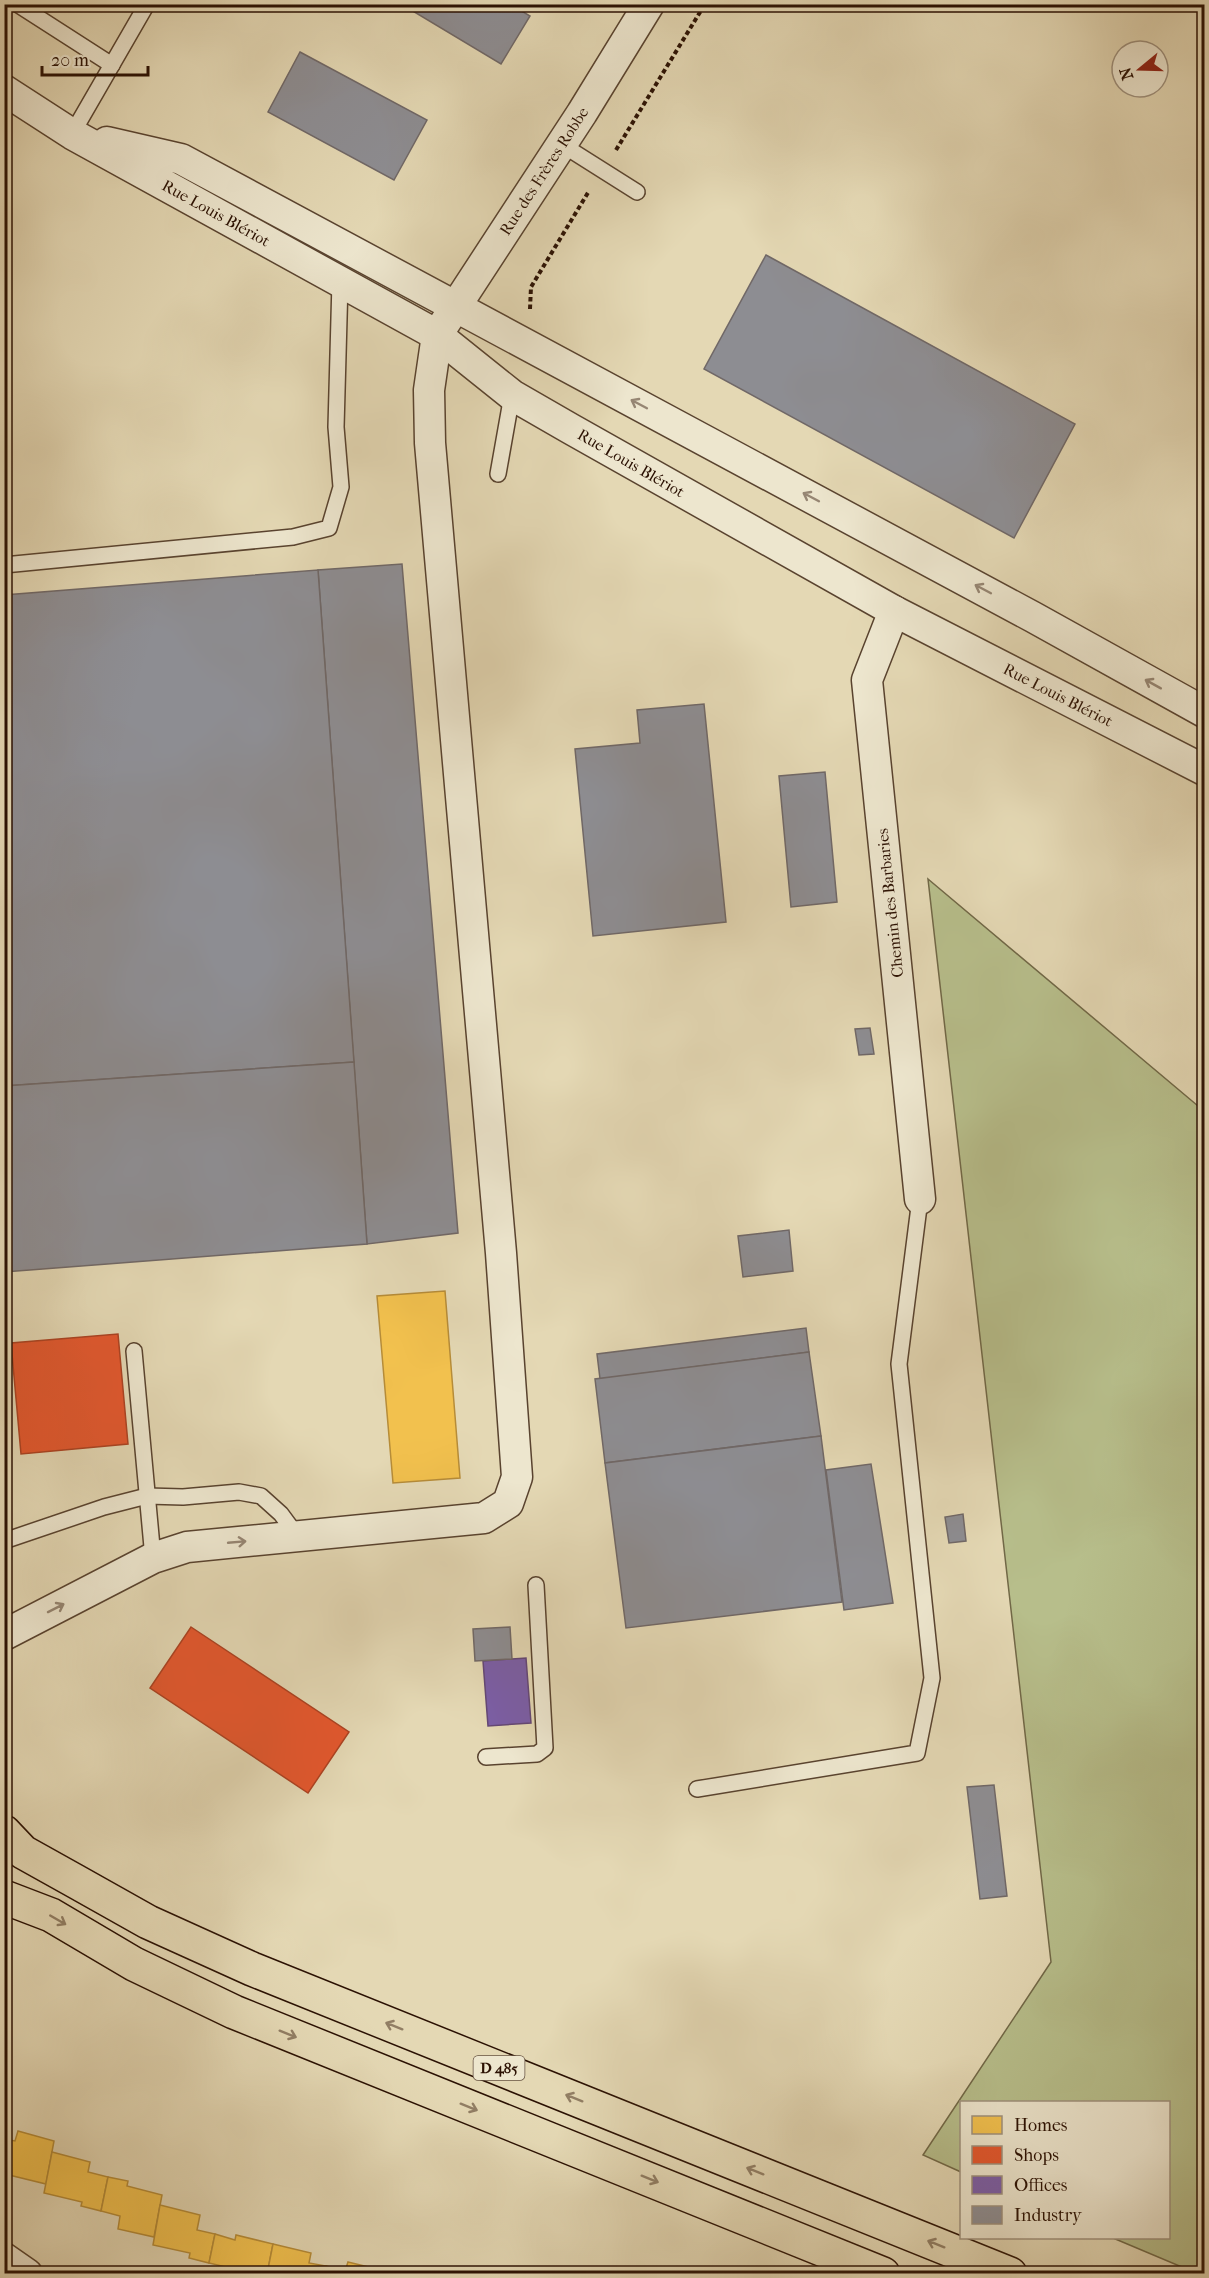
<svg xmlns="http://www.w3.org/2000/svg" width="1209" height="2278" font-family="'IM FELL French Canon',serif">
	<rect width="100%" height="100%" fill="#e4d8b4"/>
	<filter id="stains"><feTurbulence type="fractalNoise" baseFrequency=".00333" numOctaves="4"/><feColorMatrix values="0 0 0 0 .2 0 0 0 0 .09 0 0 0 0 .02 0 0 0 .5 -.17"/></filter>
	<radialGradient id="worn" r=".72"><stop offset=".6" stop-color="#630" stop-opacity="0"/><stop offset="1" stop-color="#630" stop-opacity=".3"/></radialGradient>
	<!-- green -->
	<path fill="#b7be8b" stroke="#716847" stroke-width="1.5" d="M928 879 1204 1111V2273H1196L1113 2238H1168V2102H962L961 2172 923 2155 1051 1962Z"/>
	<!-- homes -->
	<g fill="#f2c14e" stroke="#b68c38" stroke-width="1.5">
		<path d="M445 1291 460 1478 393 1483 377 1296Z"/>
		<path d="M18 2131 54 2141 46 2184 9 2175V2179L4 2178V2139L15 2141Z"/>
		<path d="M52 2152 90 2162 88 2172 108 2177 101 2211 81 2206 82 2202 44 2193Z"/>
		<path d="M108 2177 128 2181 127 2186 162 2195 154 2237 118 2229 120 2216 101 2211Z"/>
		<path d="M160 2205 200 2215 197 2230 215 2234 209 2263 189 2258 190 2253 153 2245Z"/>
		<path d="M215 2234 235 2240 236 2235 273 2244 267 2274H229L230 2268 209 2263Z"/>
		<path d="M273 2244 311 2253 309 2263 326 2266 325 2274H267Z"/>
		<path d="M348 2262 385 2271 384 2274H325L326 2266 345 2271Z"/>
	</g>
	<!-- shops -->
	<g fill="#e4572e" stroke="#ac4221" stroke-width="1.5">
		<path d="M118 1334 128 1444 21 1454 11 1343Z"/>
		<path d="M191 1627 349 1732 308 1793 150 1688Z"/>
	</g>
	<!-- offices -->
	<path fill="#7b5ea7" stroke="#634776" stroke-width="1.5" d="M526 1658 531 1723 488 1726 483 1661Z"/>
	<!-- industry -->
	<g fill="#8d8d92" stroke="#706867" stroke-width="1.5">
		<path d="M401 4H510L530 16 501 64Z"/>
		<path d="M300 52 427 120 394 180 268 112Z"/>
		<path d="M766 255 1075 424 1014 538 704 369Z"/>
		<path d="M402 564 458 1233 367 1244 318 570Z"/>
		<path d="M318 570 354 1062 4 1086V595Z"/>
		<path d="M704 704 726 922 593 936 575 749 640 743 637 710Z"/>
		<path d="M825 772 837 902 791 907 779 776Z"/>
		<path d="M870 1028 874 1054 859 1055 855 1029Z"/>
		<path d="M354 1062 367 1244 4 1272V1086Z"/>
		<path d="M789 1230 793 1271 743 1277 738 1236Z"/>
		<path d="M806 1328 809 1352 600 1379 597 1354Z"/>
		<path d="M809 1352 821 1436 605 1463 595 1379Z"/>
		<path d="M821 1436 842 1602 626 1628 605 1463Z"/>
		<path d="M871 1464 893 1603 844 1610 826 1470Z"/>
		<path d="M963 1514 966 1541 949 1543 945 1517Z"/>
		<path d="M510 1627 512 1659 475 1661 473 1629Z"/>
		<path d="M994 1785 1007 1896 980 1899 967 1787Z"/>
	</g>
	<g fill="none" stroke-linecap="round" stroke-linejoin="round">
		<!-- lane casing -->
		<g stroke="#59432f" stroke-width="18">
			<g id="lane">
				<path d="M17 4 112 65"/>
				<path d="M72 134 147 4"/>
				<path d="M561 144 637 192"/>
				<path d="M498 474 512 395"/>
				<path d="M4 565 293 537 329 528 341 487 336 427 340 282"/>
				<path d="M134 1351 153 1558"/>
				<path d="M4 1541 104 1507 147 1496 183 1497 239 1492 261 1496 281 1514 298 1537"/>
				<path d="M486 1757 537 1754 545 1748 536 1585"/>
				<path d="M697 1789 917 1753 932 1678 899 1364 920 1199"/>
			</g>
		</g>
		<!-- street casing -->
		<g stroke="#59432f" stroke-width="33">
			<g id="street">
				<path d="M4 90 72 134 437 335 512 395 571 429 894 611 1204 770"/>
				<path d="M107 142 181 159 1033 617 1204 712"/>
				<path d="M894 611 867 680 920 1199"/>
				<path d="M4 1635 153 1558 187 1547 484 1518 508 1503 517 1477 501 1253 430 443 429 390 437 335 582 113 649 4"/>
				<path d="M4 2258 27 2274"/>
			</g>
		</g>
		<!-- highway casing -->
		<g stroke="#2b1103" stroke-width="36">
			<g id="highway">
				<path d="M4 1832 23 1852 75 1881 148 1922 252 1969 1010 2274"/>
				<path d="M4 1897 51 1915 134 1964 234 2012 883 2274"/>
			</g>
		</g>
		<!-- path -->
		<g stroke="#2b1103" stroke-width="4" stroke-dasharray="4.5 3" stroke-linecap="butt">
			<path d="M616 150 705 4"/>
			<path d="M530 309 531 287 589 191"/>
		</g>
		<!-- lane -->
		<use href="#lane" stroke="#ede6ce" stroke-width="15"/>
		<!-- street -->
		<use href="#street" stroke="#ede6ce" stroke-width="30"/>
		<!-- highway -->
		<use href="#highway" stroke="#e4d8b4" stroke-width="33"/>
	</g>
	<!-- one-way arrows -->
	<defs><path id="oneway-shaft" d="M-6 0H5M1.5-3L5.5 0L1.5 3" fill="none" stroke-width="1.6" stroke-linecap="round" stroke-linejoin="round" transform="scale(1.5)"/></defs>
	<g stroke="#968673">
		<use href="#oneway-shaft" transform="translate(639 404) rotate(-152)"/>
		<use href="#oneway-shaft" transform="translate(811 497) rotate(-152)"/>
		<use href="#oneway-shaft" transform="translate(983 589) rotate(-152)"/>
		<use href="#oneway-shaft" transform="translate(1153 684) rotate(-151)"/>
		<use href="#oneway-shaft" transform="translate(237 1542) rotate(-5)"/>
		<use href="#oneway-shaft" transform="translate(56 1608) rotate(-27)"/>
	</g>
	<g stroke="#917e64">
		<use href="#oneway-shaft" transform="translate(58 1920) rotate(30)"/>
		<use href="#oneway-shaft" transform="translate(394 2026) rotate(-158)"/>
		<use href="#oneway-shaft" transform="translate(288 2034) rotate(22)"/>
		<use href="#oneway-shaft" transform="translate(574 2098) rotate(-158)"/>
		<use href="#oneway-shaft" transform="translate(469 2107) rotate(22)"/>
		<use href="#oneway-shaft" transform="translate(755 2171) rotate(-158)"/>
		<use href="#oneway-shaft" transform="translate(650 2179) rotate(22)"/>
		<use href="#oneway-shaft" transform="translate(936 2244) rotate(-158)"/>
	</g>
	<g text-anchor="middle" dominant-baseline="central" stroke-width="6" stroke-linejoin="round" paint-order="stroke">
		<!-- shield labels -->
		<rect fill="#ede6ce" stroke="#655140" stroke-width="1.5" x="473.5" y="2056" width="51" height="24" rx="4.5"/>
		<g font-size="15" font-weight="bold" fill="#2b1103">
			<text x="499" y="2068">D 485</text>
		</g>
		<!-- street labels -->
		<g font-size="16" fill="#2b1103" stroke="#ede6ce">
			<text transform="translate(544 171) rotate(-57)">Rue des Frères Robbe</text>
			<text transform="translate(216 213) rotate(29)">Rue Louis Blériot</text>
			<text transform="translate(631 463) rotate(30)">Rue Louis Blériot</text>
			<text transform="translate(1058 695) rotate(27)">Rue Louis Blériot</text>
			<text transform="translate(890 903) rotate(-96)">Chemin des Barbaries</text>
		</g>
	</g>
	<!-- margin -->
	<rect width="1209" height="2278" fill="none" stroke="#e4d8b4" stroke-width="24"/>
	<rect x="6" y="6" width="1197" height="2266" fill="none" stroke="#2b1103" stroke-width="3"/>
	<rect x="12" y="12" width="1185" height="2254" fill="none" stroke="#2b1103" stroke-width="1.5"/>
	<!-- legend -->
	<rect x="960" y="2101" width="210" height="138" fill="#ede6ce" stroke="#9f917d" stroke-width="1.5"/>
	<rect x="972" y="2116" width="30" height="18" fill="#f2c14e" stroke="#9f917d" stroke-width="1.5"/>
	<text x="1014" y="2131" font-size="18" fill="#2b1103">Homes</text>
	<rect x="972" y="2146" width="30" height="18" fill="#e4572e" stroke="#9f917d" stroke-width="1.5"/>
	<text x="1014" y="2161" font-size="18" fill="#2b1103">Shops</text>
	<rect x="972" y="2176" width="30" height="18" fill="#7b5ea7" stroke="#9f917d" stroke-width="1.5"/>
	<text x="1014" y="2191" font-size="18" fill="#2b1103">Offices</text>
	<rect x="972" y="2206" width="30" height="18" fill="#8d8d92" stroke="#9f917d" stroke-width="1.5"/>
	<text x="1014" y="2221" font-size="18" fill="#2b1103">Industry</text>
	<!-- north arrow -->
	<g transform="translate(1140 69) rotate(251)"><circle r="28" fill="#ede6ce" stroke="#9f917d" stroke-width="1.5"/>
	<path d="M0-4.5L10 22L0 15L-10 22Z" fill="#8f2418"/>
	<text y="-9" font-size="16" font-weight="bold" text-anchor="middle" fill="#2b1103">N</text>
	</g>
	<!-- scale -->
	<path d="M42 66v9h106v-9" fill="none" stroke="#2b1103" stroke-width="3"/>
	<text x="51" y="66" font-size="18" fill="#2b1103" stroke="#ede6ce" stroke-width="4.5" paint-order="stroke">20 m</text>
	<rect width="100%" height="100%" filter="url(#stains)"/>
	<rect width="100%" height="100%" fill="url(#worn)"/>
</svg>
